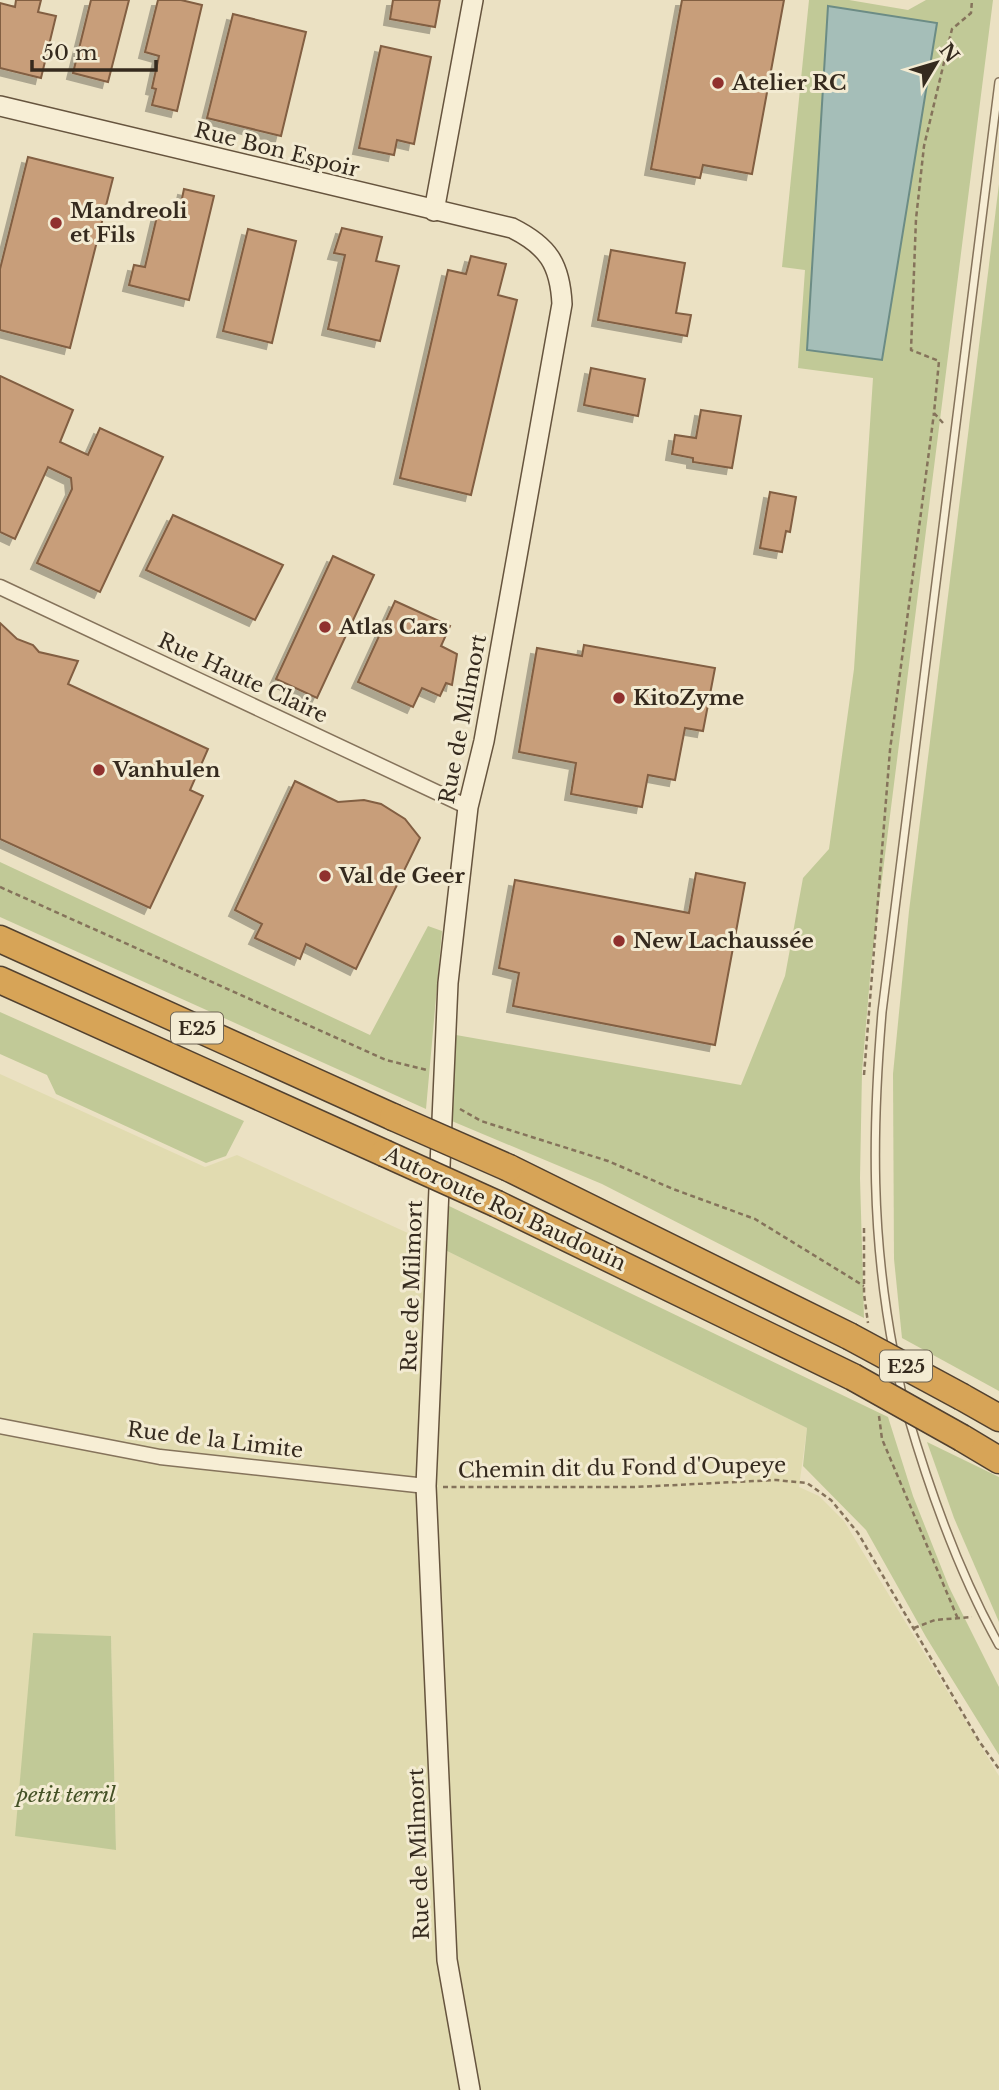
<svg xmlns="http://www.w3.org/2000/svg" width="999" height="2090" font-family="'Libre Baskerville',serif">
	<defs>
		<filter id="shadow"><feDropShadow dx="-6" dy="6" stdDeviation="0" flood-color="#0004"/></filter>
	</defs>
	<rect width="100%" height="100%" fill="#ebe1c3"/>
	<!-- farmland -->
	<path fill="#e1dbb0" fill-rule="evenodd" d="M0 1074 205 1167 237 1155 445 1250 807 1428 799 1487 819 1496 844 1521 999 1776V2090H0ZM33 1633 111 1637 116 1850Z"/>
	<!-- green -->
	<g fill="#c1c997">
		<path d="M809 0H849L908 10 926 0H993L871 966 862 1072 860 1178 864 1318 602 1184 447 1119 456 1035 741 1085 785 976 803 878 829 849 854 669 873 378 798 368 805 270 782 267Z"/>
		<path d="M999 184V1391L902 1338 894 1259 893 1074 909 911Z"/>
		<path d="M0 862 370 1035 428 926 442 931 426 1109 0 917Z"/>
		<path d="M0 1012 244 1121 226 1156 206 1163 56 1094 47 1075 0 1054Z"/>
		<path d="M449 1206 888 1417 913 1496 949 1587 999 1687V1755L926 1637 866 1530 803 1466 807 1428 445 1250Z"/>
		<path d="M927 1442 999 1477V1622L954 1518Z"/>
		<path d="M33 1633 111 1636 116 1850 15 1836Z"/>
	</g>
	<!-- water -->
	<path fill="#a5beb8" stroke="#6c8c85" stroke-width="2" d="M828 6 937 23 882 360 807 350Z"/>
	<!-- building -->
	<g fill="#c89e7a" stroke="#825e42" stroke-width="2" filter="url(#shadow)">
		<path d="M16 0H41L38 12 56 16 41 78 0 68V3L15 7Z"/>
		<path d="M91 0H129L108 82 73 73Z"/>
		<path d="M158 0H181L202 5 177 111 152 105 156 89 152 88 159 56 145 52Z"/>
		<path d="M393 0H440L435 27 390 19Z"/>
		<path d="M682 0H784L752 174 703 165 700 178 651 169Z"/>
		<path d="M233 14 306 32 281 136 207 118Z"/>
		<path d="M381 46 431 57 414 144 397 140 394 155 359 148Z"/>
		<path d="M28 157 113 178 70 348 0 330V269Z"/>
		<path d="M184 189 214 196 189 300 129 285 134 265 145 267 158 212 178 217Z"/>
		<path d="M342 228 382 237 376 261 399 266 380 341 328 329 345 255 334 253Z"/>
		<path d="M248 229 296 241 272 343 223 331Z"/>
		<path d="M611 250 685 263 676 313 691 315 687 336 598 320Z"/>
		<path d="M471 256 506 264 498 295 517 300 471 495 400 478 448 270 466 274Z"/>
		<path d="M591 368 645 379 638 416 584 405Z"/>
		<path d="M0 376 73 410 60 442 88 455 100 428 163 457 100 592 37 563 72 489 71 478 48 467 15 539 0 532Z"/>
		<path d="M701 410 741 416 732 468 693 462V458L672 454 675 435 696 438Z"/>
		<path d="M770 492 796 497 790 532 786 531 782 552 760 548Z"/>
		<path d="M173 515 283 565 255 620 146 570Z"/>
		<path d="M333 556 374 575 317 698 276 679Z"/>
		<path d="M395 601 450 626 441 646 457 654 452 685 446 683 440 696 422 688 413 707 358 682Z"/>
		<path d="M0 623 17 639 33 645 39 652 78 661 68 684 208 749 190 790 203 796 150 908 0 839Z"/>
		<path d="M584 645 715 668 703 731 685 728 675 780 648 775 642 807 571 794 576 763 519 752 537 648 582 656Z"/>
		<path d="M295 781 338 802 364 800 381 804 405 819 420 838 356 969 306 944 300 959 255 938 262 924 235 910Z"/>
		<path d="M696 873 745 883 715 1045 513 1006 519 973 499 968 515 880 689 913Z"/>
	</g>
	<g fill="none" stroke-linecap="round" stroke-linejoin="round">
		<!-- lane casing -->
		<g stroke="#85735b" stroke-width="10">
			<g id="lane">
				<path d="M894 1354C871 1235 872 1131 882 1012L999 82"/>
				<path d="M897 1369 902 1395"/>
				<path d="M908 1416C931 1495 959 1573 999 1645"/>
			</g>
		</g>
		<!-- street casing -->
		<g stroke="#85735b" stroke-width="17">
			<g id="street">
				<path d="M0 587 468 807"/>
				<path d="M0 1426 160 1457 426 1486"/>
			</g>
		</g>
		<!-- secondary casing -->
		<g stroke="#66543e" stroke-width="22">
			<g id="secondary">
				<path d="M0 106 512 228C548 246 560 264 562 304L484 741 468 807 448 983 426 1486 447 1960 470 2090"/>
				<path d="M434 211 473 0"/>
			</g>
		</g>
		<!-- highway casing -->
		<g stroke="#52412f" stroke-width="29">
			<g id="highway">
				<path d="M0 939 393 1117"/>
				<path d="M0 980 384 1153"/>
				<path d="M509 1168 849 1336"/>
				<path d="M497 1204 853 1377"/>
				<path d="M962 1397 999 1418"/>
				<path d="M962 1438 999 1460"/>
			</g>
		</g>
		<!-- path -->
		<g stroke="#85735b" stroke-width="2.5" stroke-dasharray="5 3.5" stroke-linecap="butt">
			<path d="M943 423 934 413 939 361 911 350 916 219 924 146 952 29 971 13 972 0"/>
			<path d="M0 887 386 1060 427 1070"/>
			<path d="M864 1075 890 750 934 413"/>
			<path d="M460 1109 481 1121 608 1161 673 1189 755 1219 864 1286"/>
			<path d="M864 1228V1294L868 1323"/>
			<path d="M879 1416 882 1439 958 1619"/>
			<path d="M443 1487H635L776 1480 807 1483 831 1500 858 1533 979 1741 999 1769"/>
			<path d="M914 1628 935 1620 972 1617"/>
		</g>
		<!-- lane -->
		<use href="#lane" stroke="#f7eed5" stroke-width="7"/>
		<!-- street -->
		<use href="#street" stroke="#f7eed5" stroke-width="14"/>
		<!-- secondary -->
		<use href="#secondary" stroke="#f7eed5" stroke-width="19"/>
		<!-- highway -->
		<use href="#highway" stroke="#d7a457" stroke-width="26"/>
		<!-- highway-bridge casing -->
		<g stroke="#52412f" stroke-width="29" stroke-linecap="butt">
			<g id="highway-bridge">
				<path d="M393 1117 509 1168"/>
				<path d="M384 1153 497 1204"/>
				<path d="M849 1336 962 1397"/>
				<path d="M853 1377 962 1438"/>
			</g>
		</g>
		<!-- highway-bridge -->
		<use href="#highway-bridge" stroke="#d7a457" stroke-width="26"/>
	</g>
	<!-- markers -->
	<g fill="#90312e" stroke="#f3ebd2" stroke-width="2.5">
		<circle cx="718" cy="83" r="7"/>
		<circle cx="56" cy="223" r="7"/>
		<circle cx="325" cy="627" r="7"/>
		<circle cx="619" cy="698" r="7"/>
		<circle cx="99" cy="770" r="7"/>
		<circle cx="325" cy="876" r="7"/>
		<circle cx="619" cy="941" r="7"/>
	</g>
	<g text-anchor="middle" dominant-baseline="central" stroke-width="6" stroke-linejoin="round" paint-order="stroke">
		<!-- shield labels -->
		<g fill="#f3ebd2" stroke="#6e6454" stroke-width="2">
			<rect x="171" y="1012.5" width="52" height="31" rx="5"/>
			<rect x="880" y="1350.5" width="52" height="31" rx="5"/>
		</g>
		<g font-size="19" font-weight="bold" fill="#352a1e">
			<text x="197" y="1028">E25</text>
			<text x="906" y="1366">E25</text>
		</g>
		<!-- poi labels -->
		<g font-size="21" font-weight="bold" fill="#352a1e" stroke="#f3ebd2" text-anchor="start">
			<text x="732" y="83">Atelier RC</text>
			<text x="70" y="211">Mandreoli<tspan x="70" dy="24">et Fils</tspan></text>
			<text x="339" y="627">Atlas Cars</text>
			<text x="633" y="698">KitoZyme</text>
			<text x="113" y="770">Vanhulen</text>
			<text x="339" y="876">Val de Geer</text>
			<text x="633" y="941">New Lachaussée</text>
		</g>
		<!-- street labels -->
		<g font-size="21" fill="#352a1e" stroke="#f3ebd2">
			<text transform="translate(277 150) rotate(14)">Rue Bon Espoir</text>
			<text transform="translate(243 678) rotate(25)">Rue Haute Claire</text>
			<text transform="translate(463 719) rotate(-79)">Rue de Milmort</text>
			<text transform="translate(505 1209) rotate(25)">Autoroute Roi Baudouin</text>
			<text transform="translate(412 1286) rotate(-88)">Rue de Milmort</text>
			<text transform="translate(215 1440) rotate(7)">Rue de la Limite</text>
			<text transform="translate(622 1468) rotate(-1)">Chemin dit du Fond d'Oupeye</text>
			<text transform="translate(419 1854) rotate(-92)">Rue de Milmort</text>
		</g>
		<!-- park labels -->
		<g font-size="21" font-style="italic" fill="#445126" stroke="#f3ebd2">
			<text x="66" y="1795">petit terril</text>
		</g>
	</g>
	<!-- north arrow -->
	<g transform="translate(936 63) rotate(52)" stroke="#f3ebd2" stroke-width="5" paint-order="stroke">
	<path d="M0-5L12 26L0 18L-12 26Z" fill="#352a1e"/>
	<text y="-10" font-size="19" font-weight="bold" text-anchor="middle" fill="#352a1e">N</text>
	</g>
	<!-- scale -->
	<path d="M32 60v10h124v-10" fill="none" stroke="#352a1e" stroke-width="3.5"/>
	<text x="42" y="60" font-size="21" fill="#352a1e" stroke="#f3ebd2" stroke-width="5" paint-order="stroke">50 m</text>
</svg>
